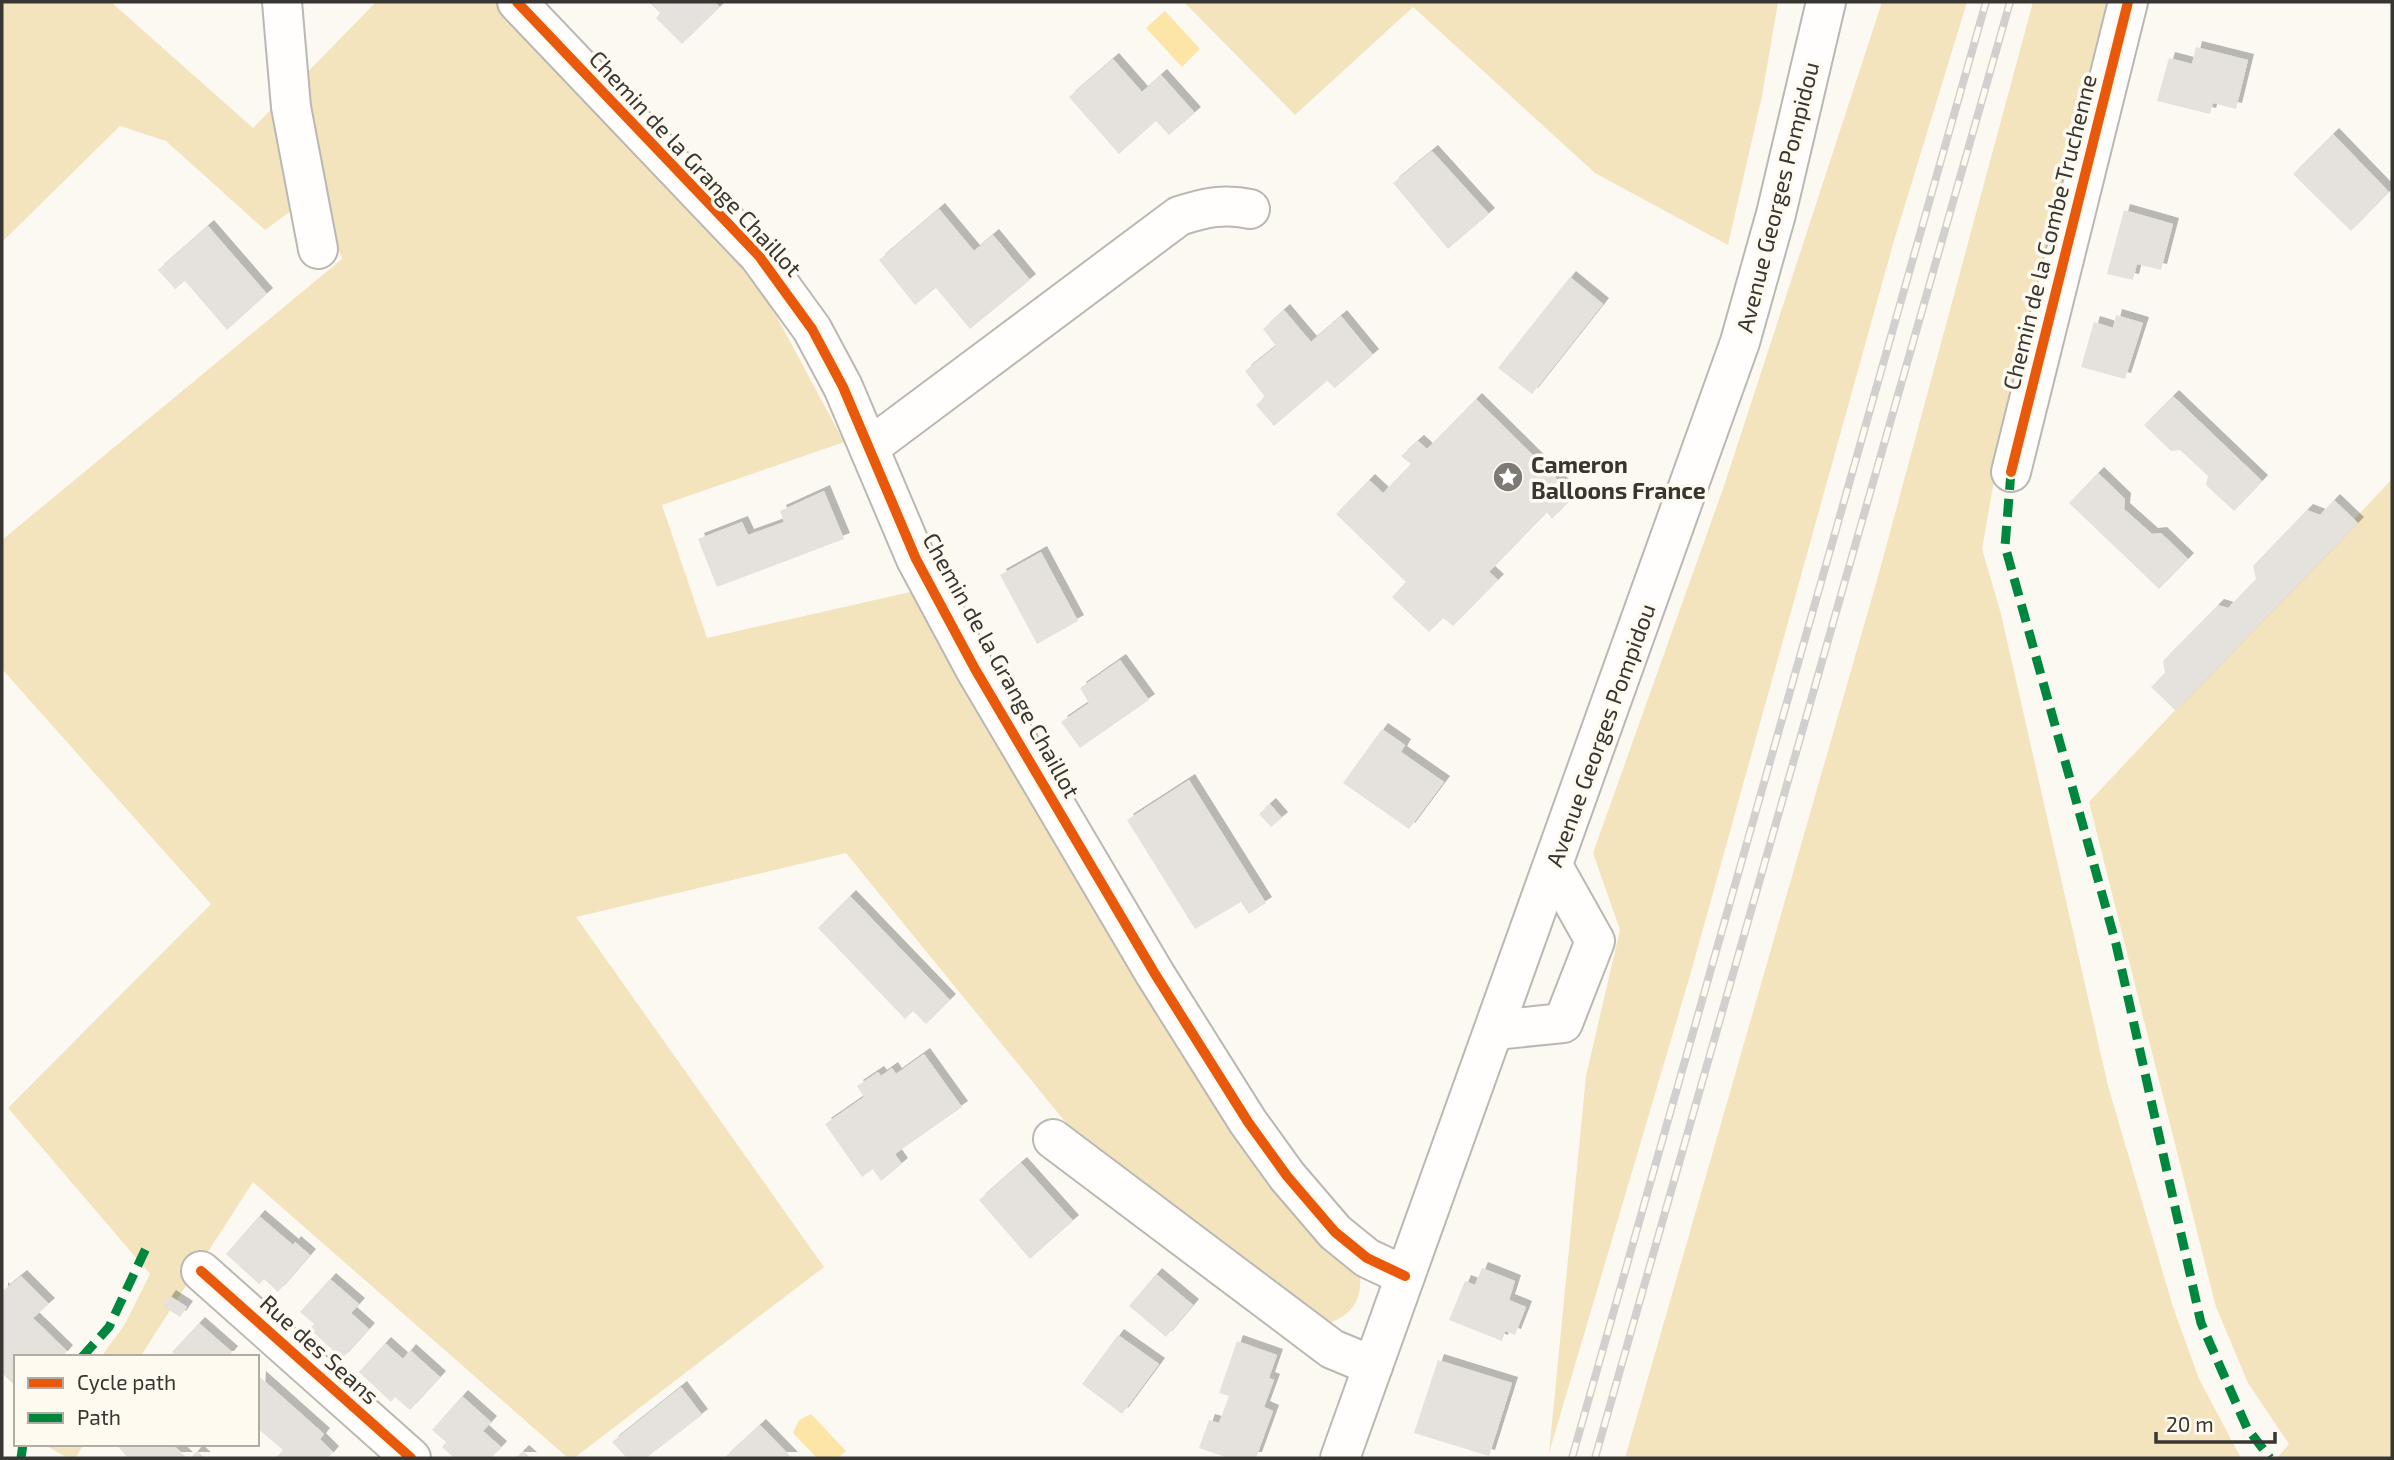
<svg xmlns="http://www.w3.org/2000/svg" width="2394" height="1460" font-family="'Exo 2',sans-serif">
	<defs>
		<filter id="shadow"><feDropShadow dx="6" dy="-6" stdDeviation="0" flood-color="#0004"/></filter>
	</defs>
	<rect width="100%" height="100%" fill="#fcf9f2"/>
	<!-- green -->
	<g fill="#f3e4be">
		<path d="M2 2H111L253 128 376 2H503L763 291 844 442 662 505 707 638 915 591 1360 1276C1362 1300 1352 1315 1329 1323L1075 1134 846 853 576 917 824 1267 574 1458H568L253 1182 140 1357H101L125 1324 150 1274 8 1108 211 904 2 669V540L342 259 318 191 265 230 166 141 120 126 2 242Z"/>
		<path d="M1184 2H1778L1762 96 1728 245 1595 173 1413 7 1295 115Z"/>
		<path d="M1882 2H1967L1893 244 1691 972 1549 1453 1586 1076 1620 930 1593 853 1724 486Z"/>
		<path d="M2033 2H2113L1996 469 1982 549 2001 614 2108 1086 2173 1307 2199 1379 2241 1458H1625L1879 573Z"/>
		<path d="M2392 479V1458H2277L2289 1444 2248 1383 2216 1307 2089 802Z"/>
		<path d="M43 1444H84L75 1458H68Z"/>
	</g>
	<!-- water -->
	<g fill="#fde5a7">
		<path d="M1165 11 1200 49 1182 67 1146 28Z"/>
		<path d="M811 1414 846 1451 838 1458H817L793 1433 799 1420Z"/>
	</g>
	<!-- building -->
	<g fill="#e5e2dd" filter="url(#shadow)">
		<path d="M649 2H715L720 7 682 44 656 18 660 13Z"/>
		<path d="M2196 47 2248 60 2236 109 2213 103 2210 114 2157 101 2169 58 2192 64Z"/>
		<path d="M1113 59 1142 92 1161 75 1195 113 1169 135 1156 121 1119 154 1069 97Z"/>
		<path d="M2333 134 2389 192 2351 231 2293 174Z"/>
		<path d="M1432 151 1489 214 1448 249 1393 183Z"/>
		<path d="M939 209 974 251 993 235 1030 280 970 329 936 288 915 305 879 260Z"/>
		<path d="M2124 210 2173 224 2161 270 2137 264 2133 280 2107 274Z"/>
		<path d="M208 226 267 294 227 330 185 281 175 289 158 270Z"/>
		<path d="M1570 277 1603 304 1532 394 1498 368Z"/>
		<path d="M1284 310 1311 342 1341 316 1373 355 1335 388 1327 381 1274 426 1256 405 1265 397 1245 371 1276 346 1263 329Z"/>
		<path d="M2116 315 2143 323 2125 379 2081 367 2094 322 2113 328Z"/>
		<path d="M2173 396 2262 481 2234 511 2206 485 2208 476 2180 450 2171 451 2144 425Z"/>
		<path d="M1476 399 1568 490 1563 496 1569 501 1552 519 1547 512 1489 572 1498 580 1453 626 1443 618 1429 632 1392 597 1406 582 1336 514 1369 480 1383 493 1411 464 1401 456 1418 441 1427 449Z"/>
		<path d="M2098 473 2125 499 2124 509 2152 534 2161 533 2188 559 2159 589 2069 503Z"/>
		<path d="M824 491 844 539 717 587 698 539 742 522 748 535 784 522 780 511Z"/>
		<path d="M2334 500 2358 523 2176 711 2151 687 2165 673 2163 661 2218 605 2228 608 2256 579 2253 566 2307 510 2320 515Z"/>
		<path d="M1041 552 1078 621 1037 644 1000 575Z"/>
		<path d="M1120 660 1149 700 1080 748 1061 722 1089 703 1080 688Z"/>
		<path d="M1382 729 1405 745 1401 752 1444 782 1409 829 1343 783Z"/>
		<path d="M1189 780 1266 903 1249 914 1241 902 1195 929 1127 820Z"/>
		<path d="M1270 804 1282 818 1271 827 1259 814Z"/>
		<path d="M850 896 950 1000 926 1024 913 1011 905 1019 818 928Z"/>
		<path d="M924 1054 962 1107 895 1154 902 1164 881 1181 873 1169 862 1177 825 1124 864 1097 857 1086 878 1072 881 1076 892 1068 896 1074Z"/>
		<path d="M1021 1163 1073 1221 1030 1259 979 1200Z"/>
		<path d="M259 1216 293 1245 295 1242 310 1255 278 1292 264 1279 259 1284 226 1254Z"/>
		<path d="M1482 1268 1515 1281 1509 1300 1526 1307 1515 1335 1505 1331 1502 1341 1449 1320 1465 1281 1475 1285Z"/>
		<path d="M1156 1274 1193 1305 1166 1337 1129 1306Z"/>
		<path d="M21 1276 49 1304 33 1318 67 1351 62 1357H16V1387L2 1373V1288L4 1290Z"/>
		<path d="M330 1279 359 1304 351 1313 369 1329 342 1359 310 1329 314 1324 300 1312Z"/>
		<path d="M170 1296 187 1307 180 1317 163 1306Z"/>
		<path d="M199 1323 232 1352 228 1357H178L172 1352Z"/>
		<path d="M1118 1335 1159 1364 1122 1414 1082 1384Z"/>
		<path d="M1237 1341 1277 1355 1269 1378 1274 1380 1264 1407 1273 1411 1256 1458H1229L1199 1448 1209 1420 1219 1423 1229 1396 1219 1393Z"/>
		<path d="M385 1343 403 1359 410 1350 440 1377 410 1410 395 1397 391 1402 359 1372Z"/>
		<path d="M1438 1360 1512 1383 1489 1456 1414 1433Z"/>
		<path d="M260 1377 324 1434 320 1439 333 1452 328 1458H276L283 1450 257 1428Z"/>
		<path d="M681 1387 702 1415 646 1458H627L612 1442Z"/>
		<path d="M462 1396 491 1422 483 1431 501 1447 491 1458H454L442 1447 446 1442 432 1430Z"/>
		<path d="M760 1425 792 1458H724Z"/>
		<path d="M116 1444H172L187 1458H128Z"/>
		<path d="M197 1451 205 1458H191Z"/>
		<path d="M523 1451 531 1458H516Z"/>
	</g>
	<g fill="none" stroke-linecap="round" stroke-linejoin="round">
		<!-- minor casing -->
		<g stroke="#bab8b3" stroke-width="42">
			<g id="minor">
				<path d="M282 2 291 107 318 249"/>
				<path d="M517 2 759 256 812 329 843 387 916 559 975 669 1155 974 1248 1122 1287 1176 1335 1232 1367 1258 1405 1276"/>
				<path d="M870 447 1179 216C1204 208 1224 203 1250 209"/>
				<path d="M2011 472 2128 2"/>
				<path d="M1495 1030 1563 1023 1595 941 1553 866"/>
				<path d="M1053 1139 1332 1349 1373 1366"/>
				<path d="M201 1271 411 1458"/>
			</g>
		</g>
		<!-- major casing -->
		<g stroke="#bab8b3" stroke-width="42">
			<path id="major" d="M1340 1458 1740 342 1776 214 1826 2"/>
		</g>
		<!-- minor -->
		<use href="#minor" stroke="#fffefd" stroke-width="38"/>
		<!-- major -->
		<use href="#major" stroke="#fffefd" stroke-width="38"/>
		<!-- rail casing -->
		<g stroke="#d2d0ce" stroke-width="8">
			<g id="rail">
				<path d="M1572 1458 1986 2"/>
				<path d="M1595 1458 2010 2"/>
			</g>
		</g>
		<!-- rail -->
		<use href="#rail" stroke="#fffaef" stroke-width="5" stroke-dasharray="16" stroke-linecap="butt"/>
		<!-- quiet -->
		<g stroke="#00873e" stroke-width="9" stroke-dasharray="18 9" stroke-linecap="butt">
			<path d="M2011 472 2005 546 2116 944 2201 1323 2247 1428 2270 1458"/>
			<path d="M82 1357 109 1327 147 1246"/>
			<path d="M21 1458 23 1444"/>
		</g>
		<!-- cycleway casing -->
		<g stroke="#fffaef" stroke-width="15">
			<g id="cycleway">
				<path d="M517 2 759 256 812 329 843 387 916 559 975 669 1155 974 1248 1122 1287 1176 1335 1232 1367 1258 1405 1276"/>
				<path d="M2011 472 2128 2"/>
				<path d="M201 1271 411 1458"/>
			</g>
		</g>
		<!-- cycleway -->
		<use href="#cycleway" stroke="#e8590c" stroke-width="10"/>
	</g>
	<!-- icons -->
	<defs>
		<g id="sight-disc" transform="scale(1.575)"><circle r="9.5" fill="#7d7a75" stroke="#fffaef"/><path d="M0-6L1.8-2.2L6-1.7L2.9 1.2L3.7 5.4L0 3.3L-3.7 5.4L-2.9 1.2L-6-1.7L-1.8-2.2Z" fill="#fff"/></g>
	</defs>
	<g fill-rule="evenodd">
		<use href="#sight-disc" x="1508" y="477"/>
	</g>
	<g text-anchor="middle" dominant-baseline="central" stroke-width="7" stroke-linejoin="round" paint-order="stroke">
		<!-- street labels -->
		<g font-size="23" fill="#383632" stroke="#fffaef">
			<text transform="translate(696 163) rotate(47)">Chemin de la Grange Chaillot</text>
			<text transform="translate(1777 197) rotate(-76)">Avenue Georges Pompidou</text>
			<text transform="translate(2049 232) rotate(-76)">Chemin de la Combe Truchenne</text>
			<text transform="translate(1002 665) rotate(61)">Chemin de la Grange Chaillot</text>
			<text transform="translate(1600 735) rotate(-70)">Avenue Georges Pompidou</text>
			<text transform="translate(320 1349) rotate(42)">Rue des Seans</text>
		</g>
		<!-- poi labels -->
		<g font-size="23" font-weight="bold" fill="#383632" stroke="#fffaef" text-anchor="start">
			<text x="1531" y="464">Cameron<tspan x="1531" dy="26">Balloons France</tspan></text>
		</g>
	</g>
	<!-- border -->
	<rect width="2394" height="1460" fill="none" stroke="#383632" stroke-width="7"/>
	<!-- legend -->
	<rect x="14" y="1355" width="245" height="91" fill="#fffaef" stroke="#afaca3" stroke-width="2"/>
	<rect x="28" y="1378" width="35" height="10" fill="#e8590c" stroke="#afaca3" stroke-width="2"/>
	<text x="77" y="1390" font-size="21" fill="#383632">Cycle path</text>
	<rect x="28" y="1413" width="35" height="10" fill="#00873e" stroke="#afaca3" stroke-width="2"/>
	<text x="77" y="1425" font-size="21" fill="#383632">Path</text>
	<!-- scale -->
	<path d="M2156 1432v10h119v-10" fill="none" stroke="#383632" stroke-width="3.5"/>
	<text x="2166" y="1432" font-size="21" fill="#383632" stroke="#fffaef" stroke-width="5" paint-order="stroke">20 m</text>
</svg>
